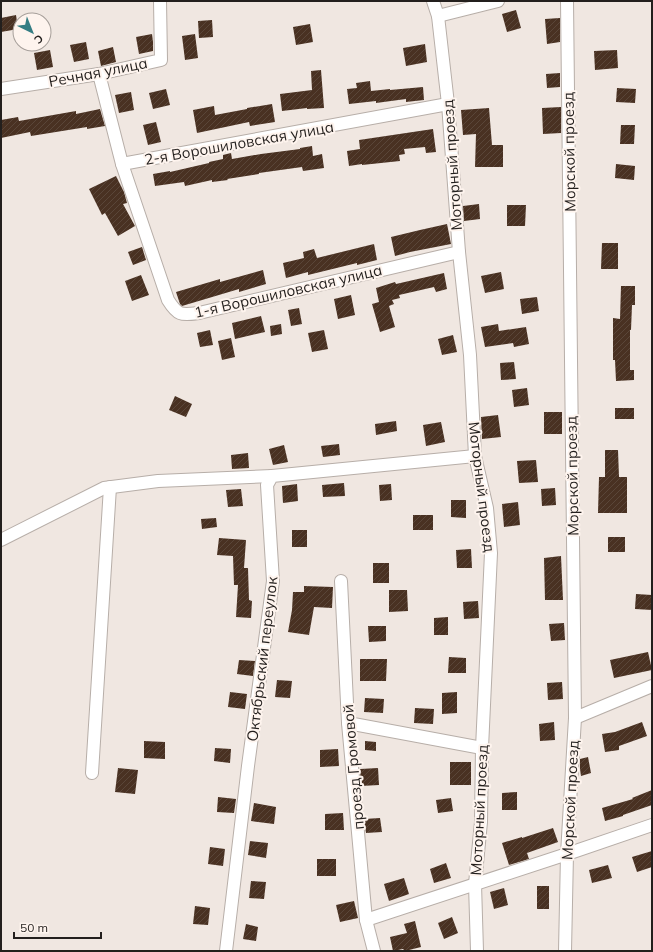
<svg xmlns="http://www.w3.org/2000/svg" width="653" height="952" font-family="Mulish,sans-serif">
	<defs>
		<pattern id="building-hatch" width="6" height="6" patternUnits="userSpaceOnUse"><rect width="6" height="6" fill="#493122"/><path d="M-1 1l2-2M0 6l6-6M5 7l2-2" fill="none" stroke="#5a4639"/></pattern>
	</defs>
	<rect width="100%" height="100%" fill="#f0e7e1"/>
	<!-- building -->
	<g fill="url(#building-hatch)">
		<path d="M516 10 521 28 507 32 502 14Z"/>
		<path d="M16 15 18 29 1 32V18Z"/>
		<path d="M560 18V42L547 44 545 19Z"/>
		<path d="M212 20 213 37 199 38 198 21Z"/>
		<path d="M310 24 313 42 296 45 293 27Z"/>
		<path d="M152 34 153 42V51L139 54 136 37Z"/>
		<path d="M195 34 198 58 185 60 182 36Z"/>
		<path d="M86 42 89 59 74 62 70 45Z"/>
		<path d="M425 44 427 62 406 66 403 48Z"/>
		<path d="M113 47 116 62 101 66 98 51Z"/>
		<path d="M50 50 53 67 37 70 34 53Z"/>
		<path d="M617 50 618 68 595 70 594 51Z"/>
		<path d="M321 70 324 108 307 109V108L282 111 280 94 312 90 311 71Z"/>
		<path d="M560 73V87L547 88 546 74Z"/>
		<path d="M370 81 371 91 390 89V90L423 87 424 100 406 102V99L376 103V101L349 104 347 89 357 88 356 83Z"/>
		<path d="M617 88 636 89 635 103 616 102Z"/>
		<path d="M166 89 170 105 153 109 149 93Z"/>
		<path d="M131 92 134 110 119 113 115 95Z"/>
		<path d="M272 104 275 122 250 126 249 122 197 133 193 110 214 106 215 115 247 109V108Z"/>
		<path d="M561 107V133L543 134 542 108Z"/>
		<path d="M489 108 492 145H503V167H475L476 134 463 135 461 110Z"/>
		<path d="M100 109 105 126 87 129V127L31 136 30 132 1 138V120L18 117 19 121 76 111V114Z"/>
		<path d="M156 122 161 142 148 145 143 125Z"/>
		<path d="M621 125H635L634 144H620Z"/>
		<path d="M433 129 436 152 426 153 425 147 404 149 405 154 399 155 400 161 362 165V164L349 166 347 151 360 149 359 140Z"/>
		<path d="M312 146 313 156 322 154 324 168 303 171 302 167 259 173V174L227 179 228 180 212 182V180L185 186 184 182 155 186 153 174 170 171V172L209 163V162L223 159V155L231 153 232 159 261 154 300 149V148Z"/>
		<path d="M616 164 635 166 634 180 615 178Z"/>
		<path d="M116 176 124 192 127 203 123 204 135 226 118 236 105 213 102 215 89 189Z"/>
		<path d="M479 204 480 219 464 221 463 206Z"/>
		<path d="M507 205H526L525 226H507Z"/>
		<path d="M447 224 451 244 410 252 395 256 391 237 420 230Z"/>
		<path d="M602 243H618V269H601Z"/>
		<path d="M374 244 377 260 357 265V263L308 275V272L286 278 283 263 304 258 303 252 314 249 317 258Z"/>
		<path d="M142 247 146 260 133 265 128 252Z"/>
		<path d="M263 270 266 284 239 292V289L182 306 180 304 176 292 220 279V282Z"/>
		<path d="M501 272 504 289 485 293 481 276Z"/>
		<path d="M444 273 447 289 436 292 434 287 399 295 400 298 392 300 394 304 389 306 395 327 380 332 372 304 379 302 376 288 395 282 396 284Z"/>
		<path d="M141 275 149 295 132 301 125 281Z"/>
		<path d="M621 286H635V305H632L631 330H630V370H634V380L616 381 615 360H613V318L620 319Z"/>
		<path d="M351 295 355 315 338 319 334 299Z"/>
		<path d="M537 297 539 311 522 314 520 299Z"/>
		<path d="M299 308 302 324 291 326 288 310Z"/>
		<path d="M261 316 265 332 235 339 232 323Z"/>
		<path d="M281 324 282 334 271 336 270 326Z"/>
		<path d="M498 324 499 331 526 327 529 344 514 347 513 343 485 347 481 327Z"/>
		<path d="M210 330 213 345 200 347 197 333Z"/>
		<path d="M324 330 328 349 312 352 308 333Z"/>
		<path d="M453 335 457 352 442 355 438 339Z"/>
		<path d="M231 338 235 357 222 360 218 341Z"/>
		<path d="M514 362 516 379 501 380 500 363Z"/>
		<path d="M527 388 529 405 514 407 512 390Z"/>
		<path d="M175 396 192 404 186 417 169 410Z"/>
		<rect x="615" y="408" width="19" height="11"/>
		<rect x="544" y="412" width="18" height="22"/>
		<path d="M498 415 501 437 482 439 481 417Z"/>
		<path d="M396 421 397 431 376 435 375 424Z"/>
		<path d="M441 422 445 442 426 446 423 425Z"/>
		<path d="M339 444 340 455 323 457 321 446Z"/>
		<path d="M284 445 288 462 273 465 269 449Z"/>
		<path d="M605 450H618L619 477H627V513H598L599 477H605Z"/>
		<path d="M248 453 249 468 232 469 231 455Z"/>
		<path d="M536 460 538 482 519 483 517 461Z"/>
		<path d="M344 483 345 496 323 497 322 485Z"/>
		<path d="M297 484 298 501 283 503 282 486Z"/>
		<path d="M391 484 392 500 380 501 379 485Z"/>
		<path d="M555 488 556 505 542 506 541 489Z"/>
		<path d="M241 489 243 506 228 507 226 490Z"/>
		<path d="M451 500H466V518L451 517Z"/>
		<path d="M518 502 520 525 504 527 502 504Z"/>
		<rect x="413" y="515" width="20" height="15"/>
		<path d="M216 518 217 527 202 529 201 519Z"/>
		<rect x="292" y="530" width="15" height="17"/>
		<rect x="608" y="537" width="17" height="15"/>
		<path d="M219 538 246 540 244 568H248L249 600 252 601 251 618 236 617 238 585H234L233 556 217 555Z"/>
		<path d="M471 549 472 568H457L456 550Z"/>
		<path d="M561 556 563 600H545L544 558Z"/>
		<rect x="373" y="563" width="16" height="20"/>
		<path d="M304 586 333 587 332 608 314 607 309 635 288 632 292 610 293 592H304Z"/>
		<path d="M389 590H407L408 611 389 612Z"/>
		<path d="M636 594 652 595V610L635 609Z"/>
		<path d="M478 601 479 618 464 619 463 602Z"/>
		<path d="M448 617V635H434V618Z"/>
		<path d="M564 623 565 640 551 641 549 624Z"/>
		<path d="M368 626H386V641L369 642Z"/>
		<path d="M648 652 652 670 614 678 610 660Z"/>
		<path d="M449 657 466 658V673H448Z"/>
		<path d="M360 659H387L386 681H360Z"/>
		<path d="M239 660 255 661 253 676 237 674Z"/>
		<path d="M277 680 292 681 290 698 275 697Z"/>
		<path d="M562 682 563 699 548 700 547 683Z"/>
		<path d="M230 692 247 694 245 709 228 707Z"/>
		<path d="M457 692V713L442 714V693Z"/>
		<path d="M365 698 384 699 383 713 364 712Z"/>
		<path d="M415 708 434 709 433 724 414 723Z"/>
		<path d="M554 722 555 740 540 741 539 724Z"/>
		<path d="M642 722 647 736 619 746V750L605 752 602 734 615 732Z"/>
		<path d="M144 741 165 742V759L144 758Z"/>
		<path d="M365 741 376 742V751L365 750Z"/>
		<path d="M215 748 231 749 230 763 214 761Z"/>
		<path d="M338 749 339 766 320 767V750Z"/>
		<path d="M588 757 591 773 581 776 580 769V759Z"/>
		<rect x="450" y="762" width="21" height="23"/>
		<path d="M118 768 138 770 135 794 115 792Z"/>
		<path d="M378 768 379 785 361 786 360 769Z"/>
		<path d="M652 790V805L623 815V816L605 821 602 808 633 799 632 798Z"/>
		<path d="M517 792V810H502V793Z"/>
		<path d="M218 797 236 799 234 813 217 812Z"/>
		<path d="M451 798 453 811 438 813 436 800Z"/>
		<path d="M254 803 276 807 274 824 251 821Z"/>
		<path d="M343 813 344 830H325V814Z"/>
		<path d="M380 818 382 832 366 833 364 819Z"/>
		<path d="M553 828 558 842 527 853 529 859 509 865 502 843 522 837V838Z"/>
		<path d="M250 841 268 843 266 858 248 855Z"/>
		<path d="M210 847 225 849 223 866 208 864Z"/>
		<path d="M652 851V867L637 872 632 857Z"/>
		<rect x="317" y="859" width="19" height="17"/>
		<path d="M446 863 451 878 434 883 430 869Z"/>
		<path d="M608 865 612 878 592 883 589 870Z"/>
		<path d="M404 878 409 894 389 901 384 884Z"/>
		<path d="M251 881 266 882 264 899 249 898Z"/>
		<rect x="537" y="886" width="12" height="23"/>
		<path d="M504 888 508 905 494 909 490 892Z"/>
		<path d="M354 901 358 918 340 922 336 905Z"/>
		<path d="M195 906 210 908 208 925 193 924Z"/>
		<path d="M452 917 458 933 444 939 438 923Z"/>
		<path d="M415 921 421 947 405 951 403 949 393 951 390 937 407 933 404 924Z"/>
		<path d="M246 924 258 927 256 941 243 939Z"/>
	</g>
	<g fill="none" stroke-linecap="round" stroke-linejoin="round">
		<!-- minor casing -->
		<g stroke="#b7aea8" stroke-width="14">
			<g id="minor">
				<path d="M433 1 438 16 448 104 459 252 470 355 475 456 487 508 491 553 482 748 481 822 475 884 477 951"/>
				<path d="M438 16 498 1"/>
				<path d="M99 74 122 164 448 104"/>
				<path d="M1 89 99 74 161 60 160 1"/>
				<path d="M122 164 168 300C178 316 181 315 199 313L459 252"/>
				<path d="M1 540 104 488 158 481 272 476"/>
				<path d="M341 581 348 723 366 920 374 951"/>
				<path d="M575 718 652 686"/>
				<path d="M348 723 482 748"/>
				<path d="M92 773 110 487"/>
				<path d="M366 920 567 854 652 825"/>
				<path d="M226 951 248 766 273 581 267 485 272 476 475 456"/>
				<path d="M565 951 567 854 575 718 567 1"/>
			</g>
		</g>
		<!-- minor -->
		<use href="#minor" stroke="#fff" stroke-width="12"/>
	</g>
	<g text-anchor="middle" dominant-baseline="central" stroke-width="4" stroke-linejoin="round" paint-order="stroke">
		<!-- street labels -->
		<g font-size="15" fill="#231f1d" stroke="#fef4ee">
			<text transform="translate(98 72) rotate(-11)">Речная улица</text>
			<text transform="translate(239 143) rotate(-10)">2-я Ворошиловская улица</text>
			<text transform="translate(569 152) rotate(-91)">Морской проезд</text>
			<text transform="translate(452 165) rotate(-94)">Моторный проезд</text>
			<text transform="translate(288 291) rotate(-13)">1-я Ворошиловская улица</text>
			<text transform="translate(572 476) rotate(-91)">Морской проезд</text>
			<text transform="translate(482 487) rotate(83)">Моторный проезд</text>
			<text transform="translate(262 659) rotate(-83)">Октябрьский переулок</text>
			<text transform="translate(353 767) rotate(-95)">проезд Громовой</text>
			<text transform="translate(570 800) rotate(-87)">Морской проезд</text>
			<text transform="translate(479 810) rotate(-87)">Моторный проезд</text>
		</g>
	</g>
	<!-- border -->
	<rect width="653" height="952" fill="none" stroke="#231f1d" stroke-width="4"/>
	<!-- north arrow -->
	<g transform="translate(32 32) rotate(137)"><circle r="19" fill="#fef4ee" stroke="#a69f9a"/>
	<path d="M0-3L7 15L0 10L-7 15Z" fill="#347d83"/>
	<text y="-6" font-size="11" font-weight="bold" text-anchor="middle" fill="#231f1d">С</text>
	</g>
	<!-- scale -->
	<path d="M14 932v6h87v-6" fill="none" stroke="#231f1d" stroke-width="2"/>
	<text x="20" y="932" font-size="12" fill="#231f1d" stroke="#fef4ee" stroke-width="3" paint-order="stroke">50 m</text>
</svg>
